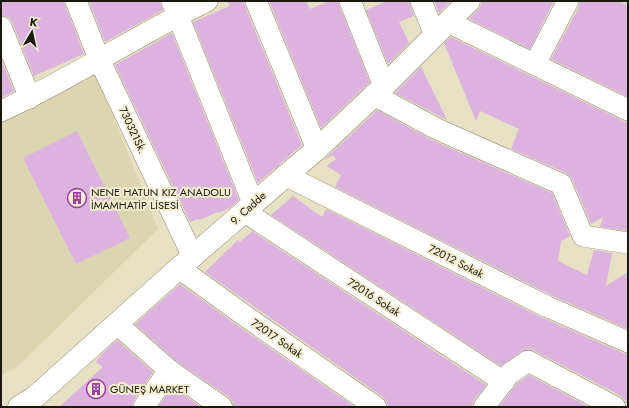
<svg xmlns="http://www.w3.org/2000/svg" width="629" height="408" font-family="Jost,sans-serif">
	<rect width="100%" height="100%" fill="#e6e0c4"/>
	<!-- built -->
	<path fill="#ddd4b2" d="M94 68 158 229 19 365 1 376V116Z"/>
	<!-- building -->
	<g fill="#dcb2df">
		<path d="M1 1H64L65 5 84 54 34 76 12 22 8 17 1 15Z"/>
		<path d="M89 1H160L163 10 105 42Z"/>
		<path d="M227 1H244L245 6 302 145 258 183 193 22 230 6Z"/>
		<path d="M269 1H306L310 9 330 1H338L339 5 370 82 321 128Z"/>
		<path d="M387 1H409L414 16 399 22 409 43 388 64 366 10Z"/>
		<path d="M434 1H451L439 13Z"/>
		<path d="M481 1H554L530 49 469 19 478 10 481 5Z"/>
		<path d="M580 1H619L628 6V97L551 59 579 7Z"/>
		<path d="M172 33 239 200 231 207 219 213 218 212 199 220 198 219 190 222 115 65Z"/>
		<path d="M451 37 623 121 628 122V231L600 227 603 217 591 224 572 179 566 173 511 149 519 129 480 111 476 121 444 43Z"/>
		<path d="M1 59 14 91 1 98Z"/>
		<path d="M421 67 447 120 395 93Z"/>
		<path d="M377 110 432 140 552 193 570 236 561 241 558 261 587 275 594 250 612 253 606 286 628 272V329L553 296 335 187 341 175 327 166 336 159 333 155 323 161Z"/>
		<path d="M77 131 130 238 76 264 23 158Z"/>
		<path d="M293 196 322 217 326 209 543 318 623 353 628 354V407L625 400 621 396 533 350 528 349 522 351 501 366 271 215Z"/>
		<path d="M252 231 486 385 474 400 472 407H388L387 402 383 397 205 272 238 240 240 242Z"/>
		<path d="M180 284 241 328 355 407H234L233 402 229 397 176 361 135 324Z"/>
		<path d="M117 340 153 372 134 400 132 407H59L103 367 96 362 102 354Z"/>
		<path d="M529 375 589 407H499L517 383Z"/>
		<path d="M172 387 201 407H158Z"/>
	</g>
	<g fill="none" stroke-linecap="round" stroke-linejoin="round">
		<!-- minor casing -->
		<g stroke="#8d876d" stroke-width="22">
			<g id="minor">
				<path d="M76 1 99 59 193 257"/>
				<path d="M172 1 253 203"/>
				<path d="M256 1 317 149"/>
				<path d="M350 1 384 86"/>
				<path d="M421 1 435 35"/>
				<path d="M448 22 628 110"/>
				<path d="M1 27 30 98"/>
				<path d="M535 64 568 1"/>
				<path d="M374 95 437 129 561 184 583 236 628 243"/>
				<path d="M1 111C72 79 137 35 207 1"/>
				<path d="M285 175 548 307 628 342"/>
				<path d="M245 212 504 382"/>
				<path d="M179 268 248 318 376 407"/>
				<path d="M117 324 169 370 222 407"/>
				<path d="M144 407 169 370"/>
				<path d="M484 407 509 374 528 361 615 407"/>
			</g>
		</g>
		<!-- tertiary casing -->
		<g stroke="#8d876d" stroke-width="23">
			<path id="tertiary" d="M19 407 35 397 179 268 317 149 384 86 469 1"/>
		</g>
		<!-- minor -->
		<use href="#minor" stroke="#fff" stroke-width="21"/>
		<!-- tertiary -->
		<use href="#tertiary" stroke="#fff" stroke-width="22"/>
	</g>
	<!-- icons -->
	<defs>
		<g id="building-ring" transform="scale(1)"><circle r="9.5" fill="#f4edd1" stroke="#9d3da5" stroke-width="1.5"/><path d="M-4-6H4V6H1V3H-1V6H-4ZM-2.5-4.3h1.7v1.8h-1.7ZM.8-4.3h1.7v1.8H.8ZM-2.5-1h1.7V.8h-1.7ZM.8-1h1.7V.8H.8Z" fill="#9d3da5"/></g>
	</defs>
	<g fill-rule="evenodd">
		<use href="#building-ring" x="77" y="198"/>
		<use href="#building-ring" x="96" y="389"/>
	</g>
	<g text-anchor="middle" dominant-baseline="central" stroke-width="4" stroke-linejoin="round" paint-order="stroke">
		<!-- street labels -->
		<g font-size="11" fill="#1b190f" stroke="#f4edd1">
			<text transform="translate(133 130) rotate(65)">730321Sk.</text>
			<text transform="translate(248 208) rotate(-42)">9. Cadde</text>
			<text transform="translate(456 261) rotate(27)">72012 Sokak</text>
			<text transform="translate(374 297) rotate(33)">72016 Sokak</text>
			<text transform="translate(277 338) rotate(35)">72017 Sokak</text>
		</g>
		<!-- poi labels -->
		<g font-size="11" fill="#1b190f" stroke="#f4edd1" text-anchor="start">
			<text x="91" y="192">NENE HATUN KIZ ANADOLU<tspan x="91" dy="13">İMAMHATİP LİSESİ</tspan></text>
			<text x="110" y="389">GÜNEŞ MARKET</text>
		</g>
	</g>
	<!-- border -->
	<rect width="629" height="408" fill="none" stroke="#1b190f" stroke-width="4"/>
	<!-- north arrow -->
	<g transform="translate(32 32) rotate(9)" stroke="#f4edd1" stroke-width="3" paint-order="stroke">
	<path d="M0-3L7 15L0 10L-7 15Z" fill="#1b190f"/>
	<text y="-6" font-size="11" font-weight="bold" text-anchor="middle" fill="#1b190f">K</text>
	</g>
</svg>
